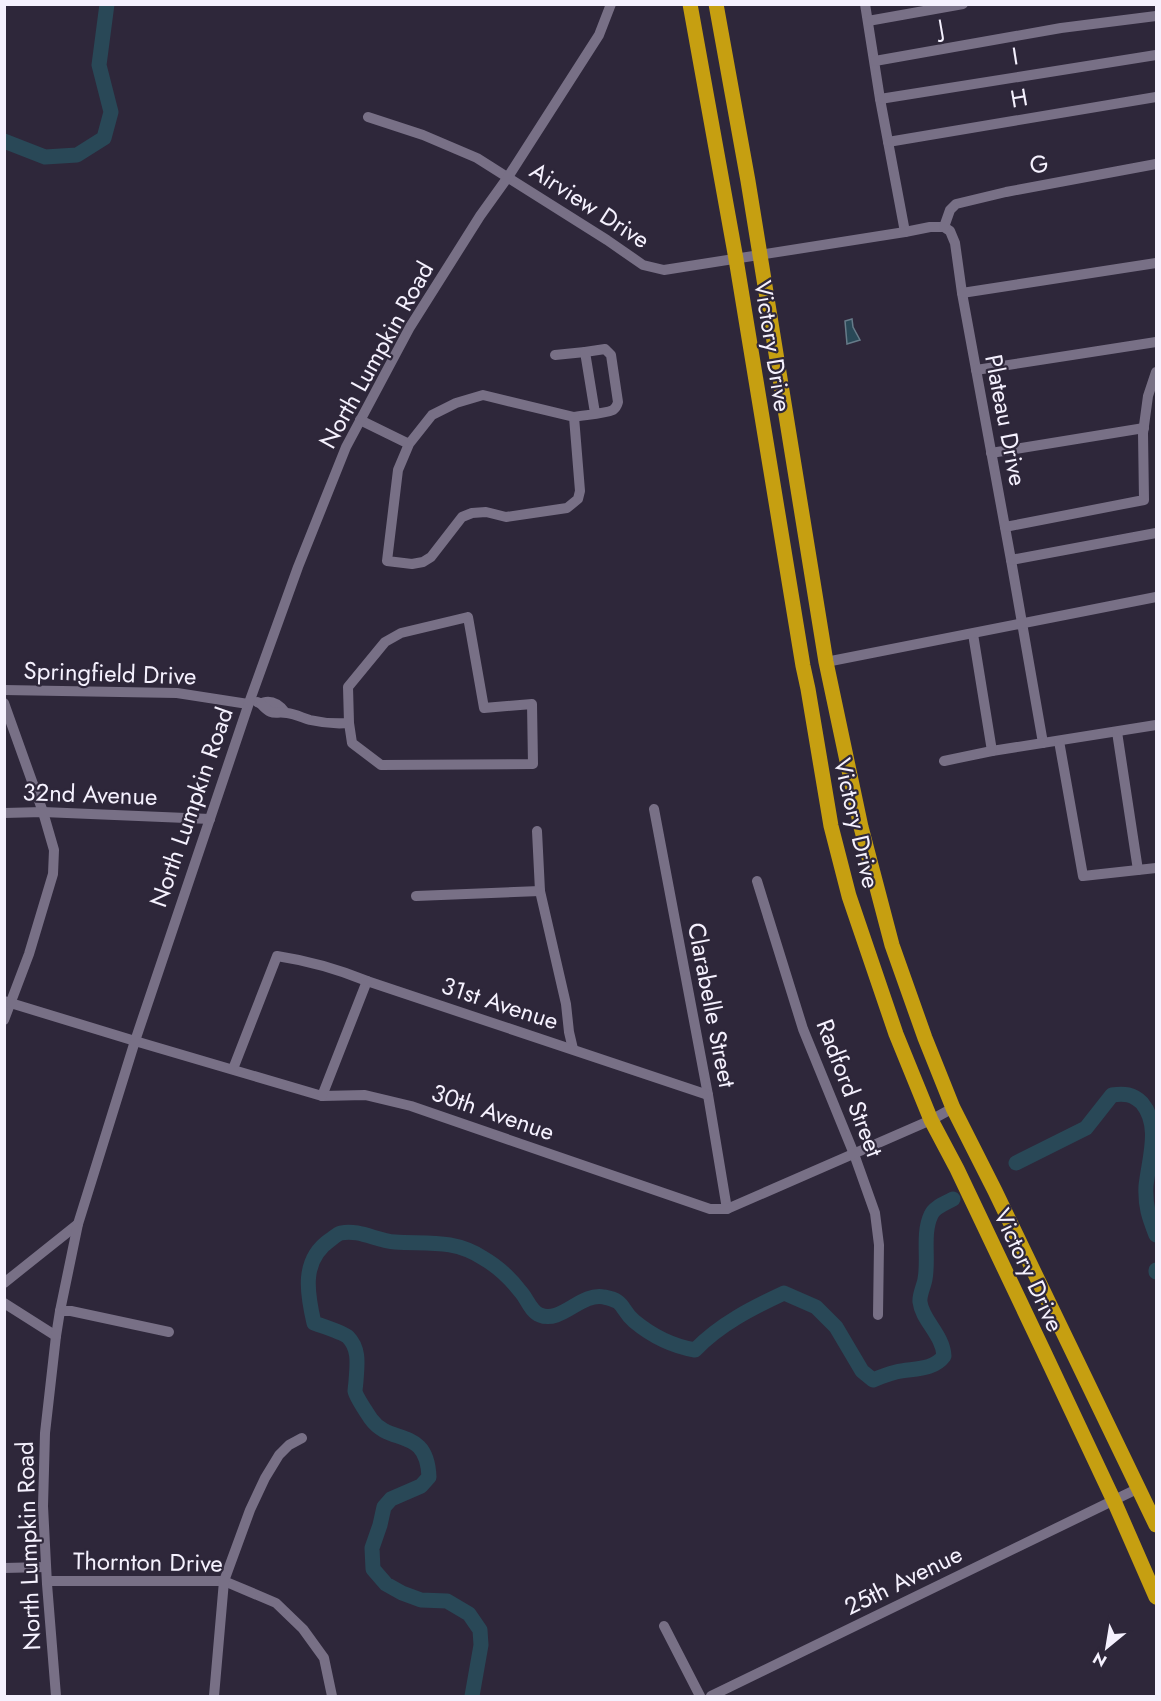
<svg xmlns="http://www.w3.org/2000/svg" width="1161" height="1701" font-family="Jost,sans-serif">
	<rect width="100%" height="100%" fill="#2e273a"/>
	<!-- water -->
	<path fill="#294857" stroke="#667b89" stroke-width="1.5" d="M852 319 853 327 860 340 847 344 845 321Z"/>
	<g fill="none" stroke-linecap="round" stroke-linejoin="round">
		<!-- river -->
		<g stroke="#294857" stroke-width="15">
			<path d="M4 141 45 157 77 155 104 138 111 112 99 65 107 4"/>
			<path d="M1016 1163 1086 1128 1112 1095C1124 1093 1133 1094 1142 1103 1161 1126 1149 1158 1146 1186 1145 1206 1149 1217 1156 1235"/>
			<path d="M1156 1270V1272"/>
			<path d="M472 1696 481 1645 480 1630 469 1614 447 1601 421 1600 402 1593 386 1584 373 1569 372 1548 380 1525 384 1507 391 1499 421 1486 429 1477C427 1426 390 1446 371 1419 367 1413 356 1397 355 1391 355 1390 356 1382 356 1381 357 1366 360 1349 348 1337 344 1333 322 1326 314 1323 307 1293 301 1260 330 1240 333 1238 337 1234 341 1233 359 1229 377 1241 395 1242 427 1244 454 1239 483 1258 497 1266 510 1278 520 1291 527 1298 530 1311 540 1315 561 1324 581 1292 604 1297 626 1301 620 1309 634 1321 652 1336 672 1346 695 1350 720 1324 752 1308 784 1293L816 1307 836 1327 862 1371 873 1380C880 1377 888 1374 896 1372 912 1368 933 1371 944 1356 943 1335 922 1320 920 1302 919 1295 924 1286 925 1279 929 1259 922 1234 931 1215 934 1207 946 1203 953 1199"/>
		</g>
		<!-- minor -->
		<g stroke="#787086" stroke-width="10">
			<path d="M865 4 880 99 905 232"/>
			<path d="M868 21 963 4"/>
			<path d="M875 61 1061 28 1156 16"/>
			<path d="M880 99 1156 55"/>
			<path d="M368 117 423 135 477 158 607 240 643 265 664 270 905 232 930 227H944"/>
			<path d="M888 142 1156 97"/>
			<path d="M944 227 950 231 955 243 962 293 1011 560 1043 743"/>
			<path d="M944 227 950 210 956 204 1006 192 1156 164"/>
			<path d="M962 293 1156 263"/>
			<path d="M555 355 585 352"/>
			<path d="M976 370 1156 342"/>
			<path d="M574 417C584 415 604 414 613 410 617 407 617 405 618 402L611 355 605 349 585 352 595 413"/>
			<path d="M360 420 409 444 398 470 387 561 412 564 423 562 431 557 462 517 472 513 486 512 506 517 567 508 578 499 580 491 574 417 483 395 456 403 432 415 409 444"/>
			<path d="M991 453 1144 428"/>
			<path d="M1005 527 1144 500 1143 433 1148 396 1156 372"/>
			<path d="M1011 560 1156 533"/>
			<path d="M973 634 992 751 1156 725"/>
			<path d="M826 662 1156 597"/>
			<path d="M4 690 177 693 248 704"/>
			<path d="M257 702C265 705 258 703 266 702 274 701 281 707 285 712"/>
			<path d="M4 703 43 812 54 850 53 874 29 954 4 1020"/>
			<path d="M261 704C273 717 274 711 287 713 295 714 303 718 310 720 323 723 336 724 349 723L352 743 381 765 533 764 532 704 484 708 468 617 401 633 385 642 348 687 349 723"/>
			<path d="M1117 732 1138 870"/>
			<path d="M1059 741 1083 876 1156 868"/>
			<path d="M944 761 992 751"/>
			<path d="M654 809 708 1095 727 1209"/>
			<path d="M4 813 43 812 210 819"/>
			<path d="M537 831 540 891 566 1004 569 1032 573 1049"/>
			<path d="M757 881 803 1029 854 1154 875 1213 879 1245 878 1315"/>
			<path d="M416 896 540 891"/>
			<path d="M4 1001 135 1041 322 1096 365 1095 411 1106 710 1209H727L931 1120 953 1108"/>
			<path d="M233 1069 277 956C310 961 335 968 367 981L708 1095"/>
			<path d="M322 1096 367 981"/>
			<path d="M4 1283 78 1224"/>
			<path d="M4 1303 56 1336"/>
			<path d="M60 1311H71L169 1332"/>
			<path d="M4 1568 46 1567"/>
			<path d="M47 1581H224L276 1603 303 1629 324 1658 332 1696"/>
			<path d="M664 1626 700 1696"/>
			<path d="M56 1696 47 1584 43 1506 45 1433 56 1336 60 1311 78 1224 135 1041 250 700 298 567 346 447 410 327 480 216 508 177 599 35 611 4"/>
			<path d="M214 1696 224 1581 250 1510 265 1478 279 1455 289 1445 302 1438"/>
			<path d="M711 1696 1139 1488"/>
		</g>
		<!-- highway -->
		<g stroke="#c69f11" stroke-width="15">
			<path d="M690 4 736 259 803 666 808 689 831 826 849 896 896 1034 931 1120 957 1169 1043 1350 1114 1501 1156 1597"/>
			<path d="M716 4 748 181 826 662 861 827 892 945 925 1038 953 1108 995 1191 1156 1525"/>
		</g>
	</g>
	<g text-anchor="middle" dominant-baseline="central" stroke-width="4.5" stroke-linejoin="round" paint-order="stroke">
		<!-- street labels -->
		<g font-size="24" fill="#f5f1fe" stroke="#2e273a">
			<text transform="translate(941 28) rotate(-10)">J</text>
			<text transform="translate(1015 56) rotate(-9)">I</text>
			<text transform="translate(1019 98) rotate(-10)">H</text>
			<text transform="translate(1039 164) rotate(-10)">G</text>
			<text transform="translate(590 205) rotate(33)">Airview Drive</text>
			<text transform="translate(773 346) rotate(81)">Victory Drive</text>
			<text transform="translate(376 355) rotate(-61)">North Lumpkin Road</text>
			<text transform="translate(1006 420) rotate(79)">Plateau Drive</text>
			<text transform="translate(110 673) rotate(2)">Springfield Drive</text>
			<text transform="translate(90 794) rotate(2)">32nd Avenue</text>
			<text transform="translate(191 807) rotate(-71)">North Lumpkin Road</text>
			<text transform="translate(857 823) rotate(77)">Victory Drive</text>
			<text transform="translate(500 1003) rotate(18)">31st Avenue</text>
			<text transform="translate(712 1005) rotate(79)">Clarabelle Street</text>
			<text transform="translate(850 1088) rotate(69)">Radford Street</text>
			<text transform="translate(493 1112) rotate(19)">30th Avenue</text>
			<text transform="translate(1029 1270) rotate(65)">Victory Drive</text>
			<text transform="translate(28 1546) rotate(-92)">North Lumpkin Road</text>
			<text transform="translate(148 1562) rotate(1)">Thornton Drive</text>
			<text transform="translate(903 1580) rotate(-26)">25th Avenue</text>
		</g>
	</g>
	<!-- border -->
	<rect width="1161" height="1701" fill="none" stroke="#f5f1fe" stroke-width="12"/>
	<!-- north arrow -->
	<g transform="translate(1107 1647) rotate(210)" stroke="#2e273a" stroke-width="4.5" paint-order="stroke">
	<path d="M0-4.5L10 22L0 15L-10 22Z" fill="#f5f1fe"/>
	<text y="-9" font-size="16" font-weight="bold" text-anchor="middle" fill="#f5f1fe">N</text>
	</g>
</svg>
